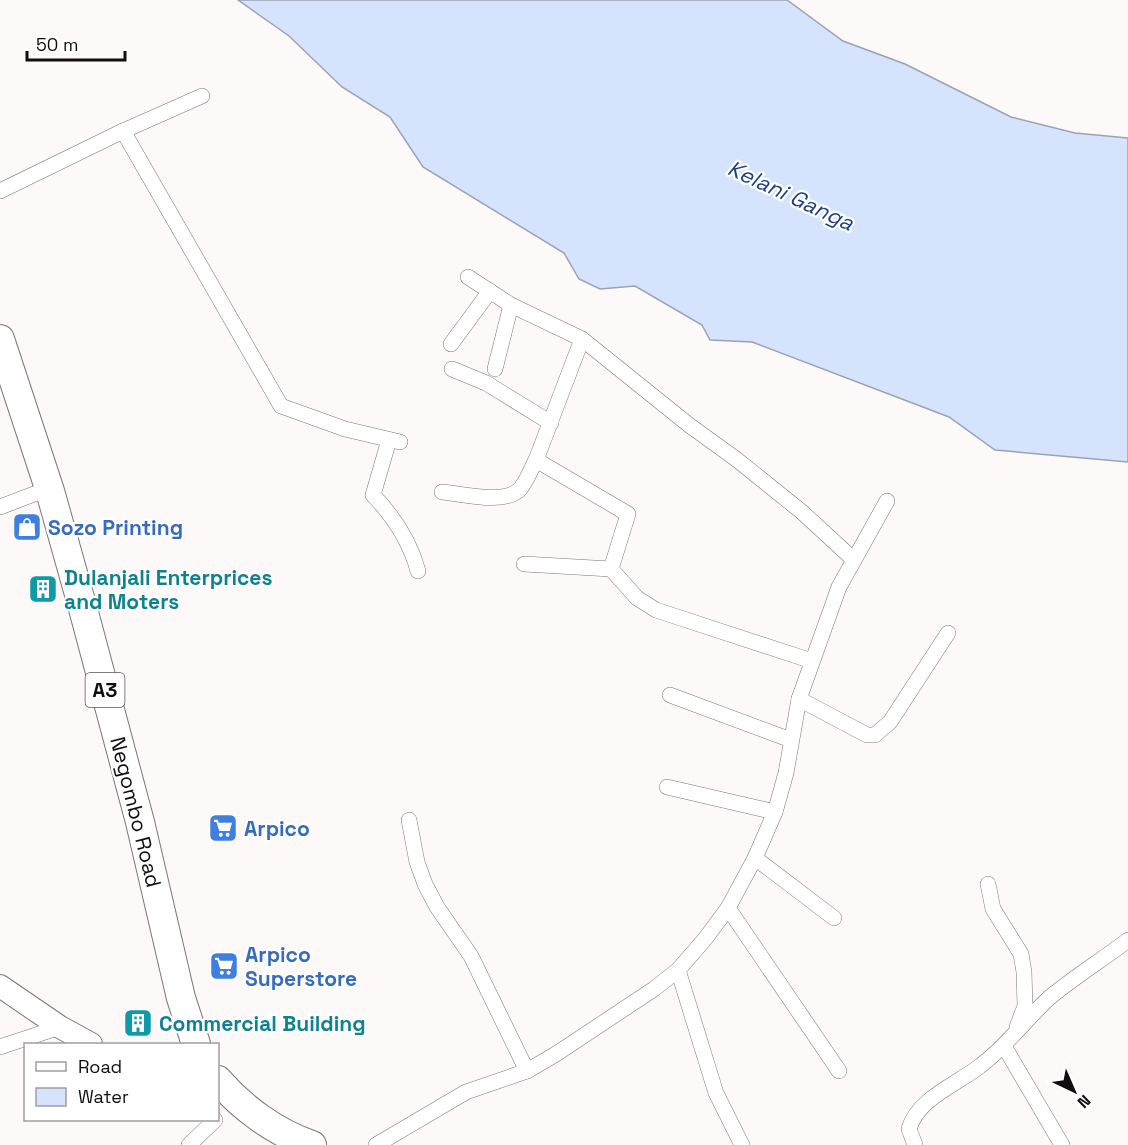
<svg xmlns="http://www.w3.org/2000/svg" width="1128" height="1145" font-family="'Space Grotesk',sans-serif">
	<rect width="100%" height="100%" fill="#fdf9f8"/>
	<!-- water -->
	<path fill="#d5e3fc" stroke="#9aa3b5" stroke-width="1.5" d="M238 0H787L843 41 905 64 1011 117 1075 133 1128 138V462L995 450 949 417 752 342 710 340 702 325 635 286 600 289 579 279 564 253 423 167 390 117 342 87 289 36Z"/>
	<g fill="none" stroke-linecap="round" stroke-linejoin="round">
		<!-- street casing -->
		<g stroke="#7a7776" stroke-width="16">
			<g id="street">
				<path d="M123 131 281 406 345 429 400 442"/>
				<path d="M0 191 123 131 202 96"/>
				<path d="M468 277 511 305 582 339 689 425 736 459 802 512 854 560"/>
				<path d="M582 339 536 460 628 514 611 569 637 598 656 610 812 661"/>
				<path d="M451 344 490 291"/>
				<path d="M452 369 486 383 551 423"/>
				<path d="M495 369 511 305"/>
				<path d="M389 440 373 495C394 517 410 541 418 571"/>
				<path d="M442 492C463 494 505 505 520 489 527 481 531 469 536 460"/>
				<path d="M0 507 34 494 50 491"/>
				<path d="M524 564 611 569"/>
				<path d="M670 695 791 740"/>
				<path d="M799 699 867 735H875L890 722 948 633"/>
				<path d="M667 787 775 812"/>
				<path d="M409 820 417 862 425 884 437 907 471 956 527 1071"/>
				<path d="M755 858 834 918"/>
				<path d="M988 884 993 909 1021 954 1024 972 1025 1006 1017 1027"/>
				<path d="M728 908 839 1071"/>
				<path d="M678 970 716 1093 742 1145"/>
				<path d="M1004 1046 1062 1145"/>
				<path d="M0 1047 60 1027"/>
				<path d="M189 1145 215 1120"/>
				<path d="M376 1145 466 1092 527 1071 556 1054 654 989 678 970 705 939 728 908 755 858 775 812 786 773 799 699 839 587 887 501"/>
				<path d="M915 1145 909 1129C918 1098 956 1085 980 1066 1006 1047 1025 1020 1049 998 1074 977 1102 960 1128 940"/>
			</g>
		</g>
		<!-- secondary casing -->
		<g stroke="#7a7776" stroke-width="24">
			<path id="secondary" d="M0 986 60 1027 91 1044"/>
		</g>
		<!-- highway casing -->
		<g stroke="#7a7776" stroke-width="30">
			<g id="highway">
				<path d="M0 339 50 491 82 605 140 822 181 998 196 1044"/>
				<path d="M218 1080C242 1108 276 1133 312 1145"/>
			</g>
		</g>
		<!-- street -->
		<use href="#street" stroke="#fff" stroke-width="15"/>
		<!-- secondary -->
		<use href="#secondary" stroke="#fff" stroke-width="22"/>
		<!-- highway -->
		<use href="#highway" stroke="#fff" stroke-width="28"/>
	</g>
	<!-- icons -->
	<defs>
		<g id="shop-square" transform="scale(1.5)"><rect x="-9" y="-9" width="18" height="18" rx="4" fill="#3f7fe0" stroke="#fff"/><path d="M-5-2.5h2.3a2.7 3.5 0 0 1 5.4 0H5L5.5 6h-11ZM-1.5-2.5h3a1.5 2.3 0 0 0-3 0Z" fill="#fff"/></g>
		<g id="building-square" transform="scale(1.5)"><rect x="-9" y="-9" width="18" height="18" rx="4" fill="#0f9aa8" stroke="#fff"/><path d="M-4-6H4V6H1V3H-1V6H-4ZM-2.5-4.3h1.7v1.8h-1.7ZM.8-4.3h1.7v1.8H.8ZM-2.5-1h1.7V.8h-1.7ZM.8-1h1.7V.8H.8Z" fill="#fff"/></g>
		<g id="supermarket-square" transform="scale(1.5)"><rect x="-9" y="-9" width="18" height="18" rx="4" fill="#3f7fe0" stroke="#fff"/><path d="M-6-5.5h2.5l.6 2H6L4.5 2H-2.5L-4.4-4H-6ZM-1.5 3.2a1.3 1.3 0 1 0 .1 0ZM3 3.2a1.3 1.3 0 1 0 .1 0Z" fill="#fff"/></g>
	</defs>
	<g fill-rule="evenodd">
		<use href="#shop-square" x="27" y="527"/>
		<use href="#building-square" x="43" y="589"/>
		<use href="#supermarket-square" x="223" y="828"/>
		<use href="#supermarket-square" x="224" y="966"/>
		<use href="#building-square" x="138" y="1023"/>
	</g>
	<g text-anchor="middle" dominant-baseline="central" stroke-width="4.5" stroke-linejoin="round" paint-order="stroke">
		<!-- shield labels -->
		<rect fill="#fff" stroke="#585656" stroke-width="1.5" x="85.5" y="673" width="39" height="34" rx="4.5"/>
		<g font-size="20" font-weight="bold" fill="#100e0e">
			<text x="105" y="690">A3</text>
		</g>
		<!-- shop labels -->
		<g font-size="21" font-weight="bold" fill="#366cbe" stroke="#fff" text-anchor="start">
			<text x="48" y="527">Sozo Printing</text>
			<text x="244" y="828">Arpico</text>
			<text x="245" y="954">Arpico<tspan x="245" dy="24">Superstore</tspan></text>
		</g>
		<!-- culture labels -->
		<g font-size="21" font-weight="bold" fill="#0d838f" stroke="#fff" text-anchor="start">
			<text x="64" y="577">Dulanjali Enterprices<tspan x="64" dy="24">and Moters</tspan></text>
			<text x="159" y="1023">Commercial Building</text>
		</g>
		<!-- street labels -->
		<g font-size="21" fill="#100e0e" stroke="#fff">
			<text transform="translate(136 812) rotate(76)">Negombo Road</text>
		</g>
		<!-- water labels -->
		<g font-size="22" font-style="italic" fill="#1d4085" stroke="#fff">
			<text transform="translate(791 195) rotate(25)">Kelani Ganga</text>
		</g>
	</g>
	<!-- legend -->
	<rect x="24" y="1043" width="195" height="78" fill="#ffffff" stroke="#9f9f9f" stroke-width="1.5"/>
	<rect x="36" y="1062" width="30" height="9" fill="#ffffff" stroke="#9f9f9f" stroke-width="1.5"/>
	<text x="78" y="1073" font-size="18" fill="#100e0e">Road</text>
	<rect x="36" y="1088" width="30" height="18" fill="#d5e3fc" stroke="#9f9f9f" stroke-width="1.5"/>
	<text x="78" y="1103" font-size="18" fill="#100e0e">Water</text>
	<!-- north arrow -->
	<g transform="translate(1074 1091) rotate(136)" stroke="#ffffff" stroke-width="4.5" paint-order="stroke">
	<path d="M0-4.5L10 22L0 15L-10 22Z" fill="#100e0e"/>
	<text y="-9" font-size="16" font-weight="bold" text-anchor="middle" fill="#100e0e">N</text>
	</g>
	<!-- scale -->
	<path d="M27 51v9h98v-9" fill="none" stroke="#100e0e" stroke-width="3"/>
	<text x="36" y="51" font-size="18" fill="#100e0e" stroke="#ffffff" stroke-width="4.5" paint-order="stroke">50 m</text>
</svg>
